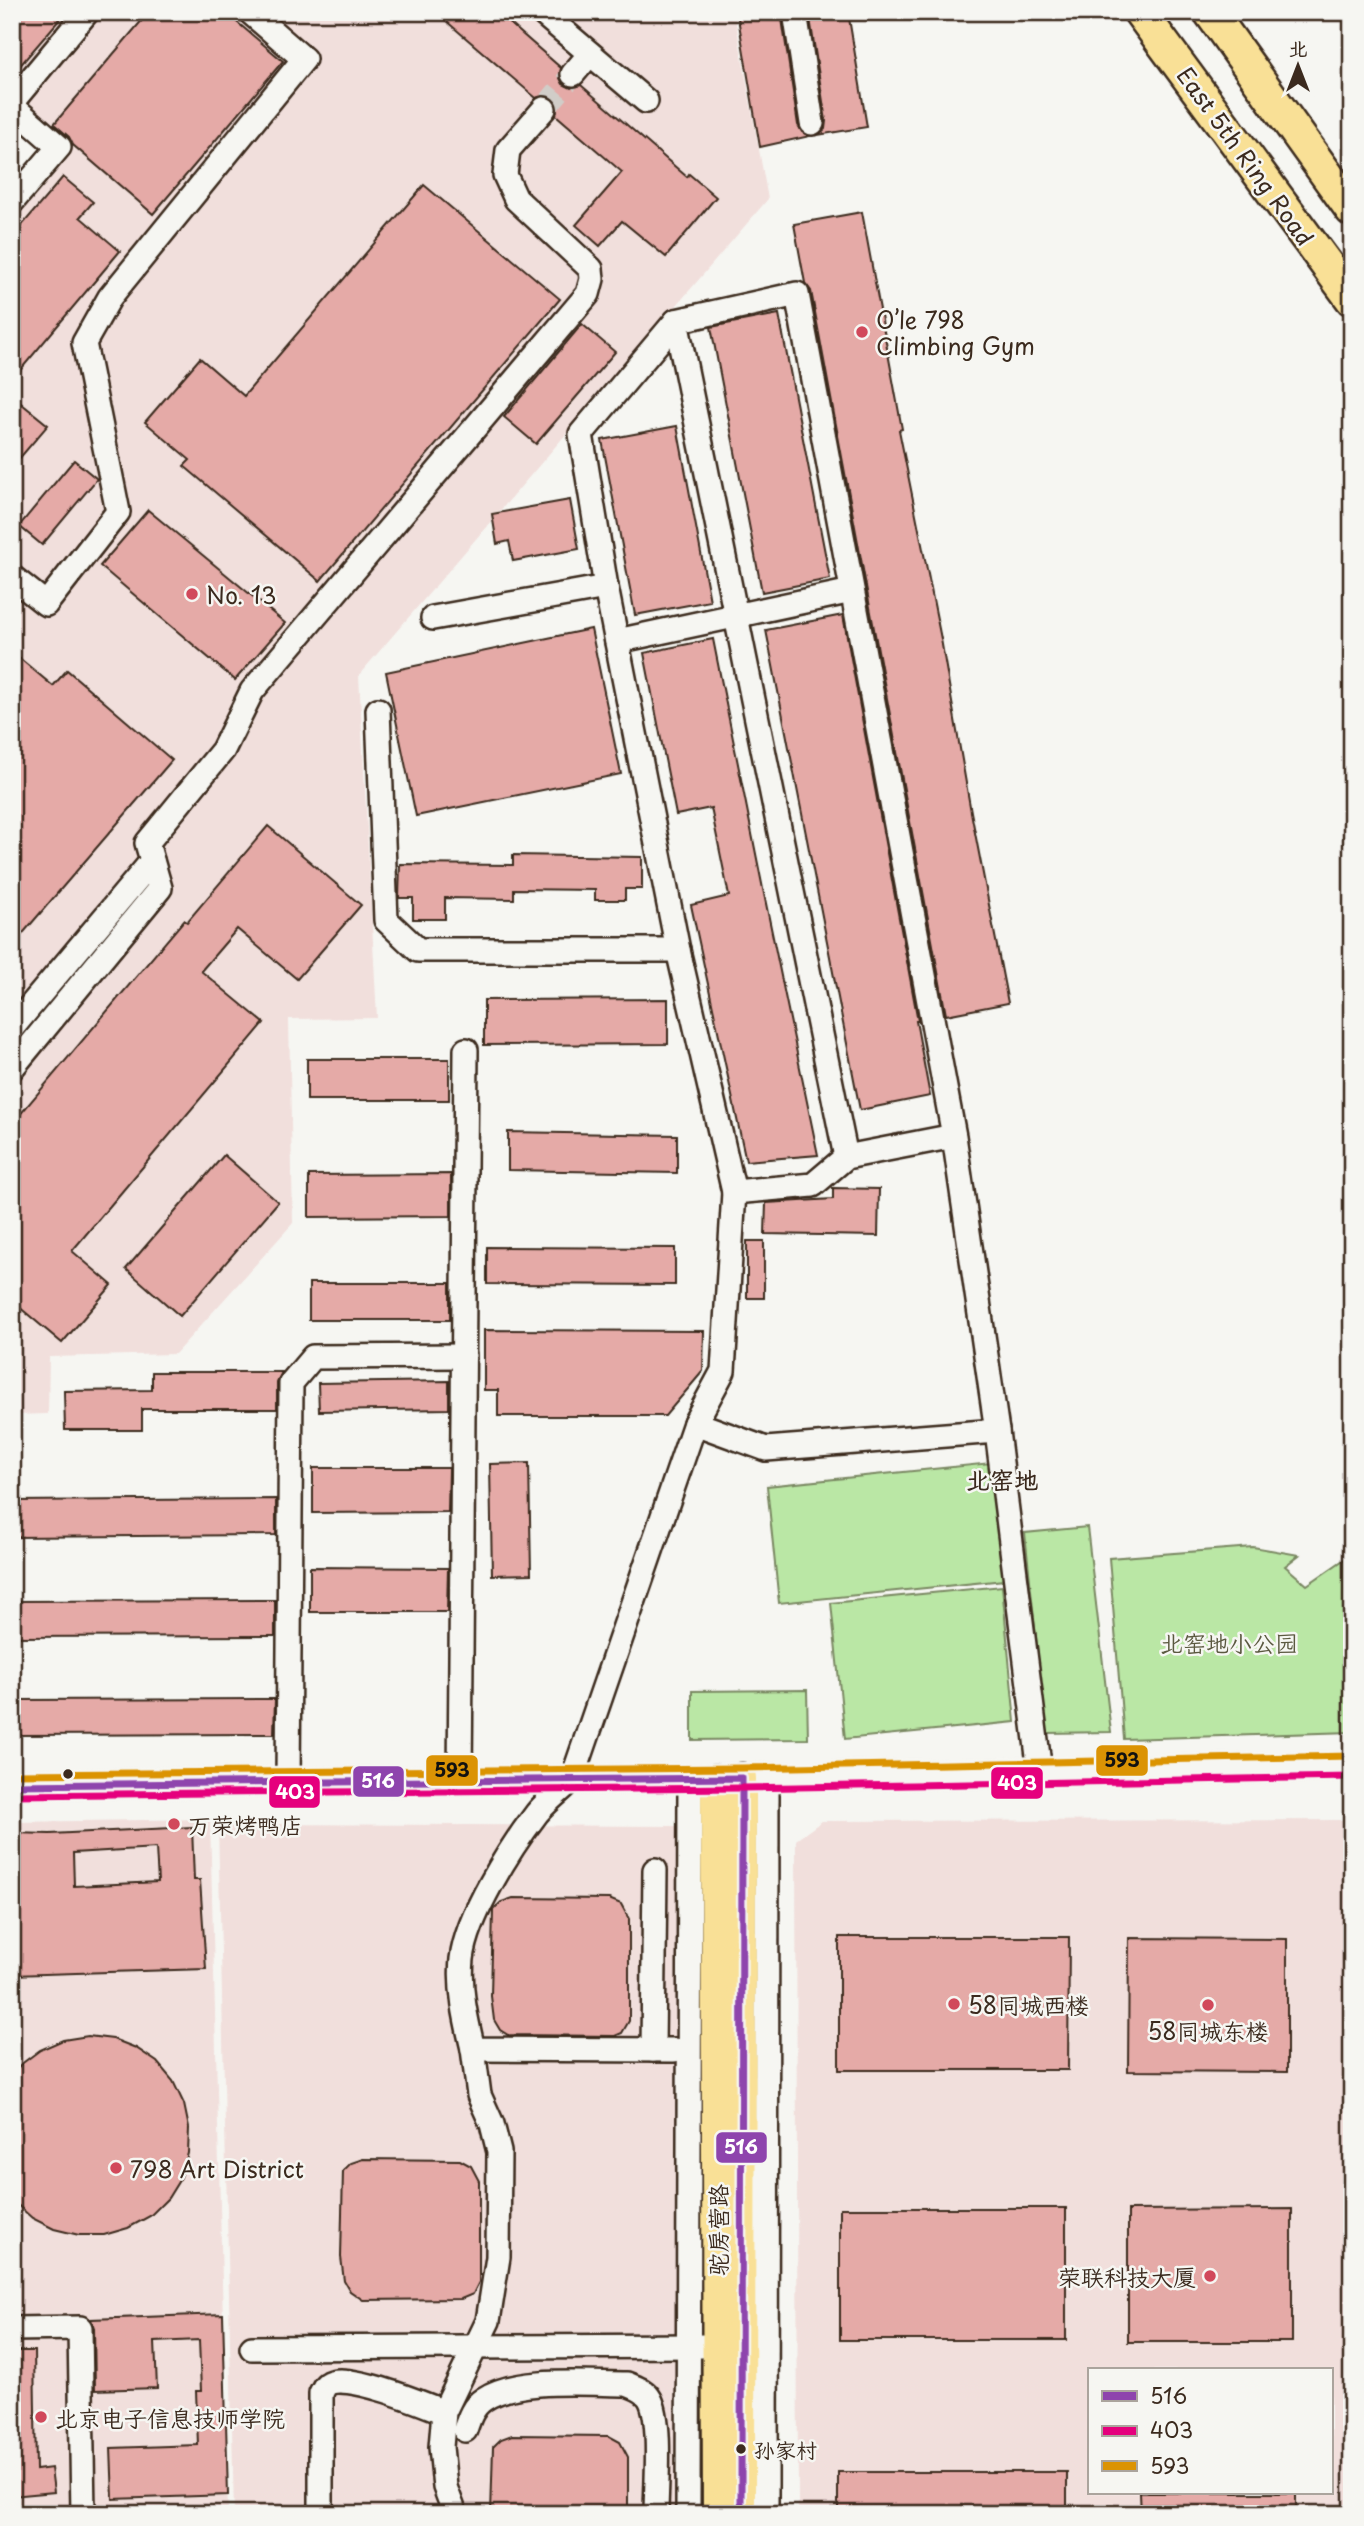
<svg xmlns="http://www.w3.org/2000/svg" width="1364" height="2526" font-family="'Playpen Sans','LXGW WenKai TC',sans-serif">
	<rect width="100%" height="100%" fill="#f6f6f2"/>
	<filter id="ink" filterUnits="userSpaceOnUse"><feTurbulence type="fractalNoise" baseFrequency=".0143" numOctaves="2"/><feDisplacementMap in="SourceGraphic" scale="14" xChannelSelector="R" yChannelSelector="G"/><feConvolveMatrix kernelMatrix="1 2 1 2 8 2 1 2 1" color-interpolation-filters="sRGB"/></filter>
	<g filter="url(#ink)">
		<!-- built -->
		<g fill="#f1dfdc" fill-rule="evenodd">
			<path d="M12 12H734L768 199 359 675 377 1018 289 1019 293 1223 175 1354 49 1357 48 1414 12 1415V183L46 143 12 116Z"/>
			<path d="M210 1819 228 2514H12V1822Z"/>
			<path d="M1352 1820V2514H798L796 1840 822 1821ZM1089 2370H1331V2493H1089Z"/>
			<path d="M218 1824 683 1826 685 2514H234Z"/>
		</g>
		<!-- green -->
		<g fill="#bae7a5" stroke="#7a8862" stroke-width="2">
			<path d="M991 1463 1004 1580 779 1603 767 1486Z"/>
			<path d="M1087 1527 1111 1732 1046 1733 1025 1533Z"/>
			<path d="M1253 1547 1299 1555 1285 1566 1307 1585 1352 1554V1732L1124 1739 1109 1558Z"/>
			<path d="M1002 1586 1015 1722 845 1739 831 1603Z"/>
			<path d="M807 1690 808 1739 692 1740V1691Z"/>
		</g>
		<!-- building -->
		<g fill="#e5aaa7" stroke="#3b2a1e" stroke-width="2" fill-rule="evenodd">
			<path d="M12 12H66L12 75Z"/>
			<path d="M149 12H225L283 61 153 214 73 145 69 137 54 124Z"/>
			<path d="M454 12H497L561 68 560 78 563 84 571 88 581 85 687 177 689 174 716 197 666 257 622 221 600 246 576 225 622 172 556 115 557 105 553 98 546 95 536 98 446 21Z"/>
			<path d="M737 12H781L798 125 802 132 810 136 760 147Z"/>
			<path d="M809 12H848L867 127 818 135 825 129 826 121Z"/>
			<path d="M63 177 93 202 80 217 120 251 12 380V237Z"/>
			<path d="M424 185 560 299 320 581 184 466 190 460 145 422 200 358 244 396Z"/>
			<path d="M862 212 902 429 899 430 941 639 971 812 1008 1003 946 1015 811 291 805 283 794 224Z"/>
			<path d="M779 314 830 579 762 592 711 327Z"/>
			<path d="M582 324 615 352 536 444 504 417Z"/>
			<path d="M12 396 48 425 12 467Z"/>
			<path d="M677 426 710 601 635 615 602 440Z"/>
			<path d="M74 460 97 479 42 545 19 526Z"/>
			<path d="M570 500 579 549 513 561 509 541 497 544 492 514Z"/>
			<path d="M148 510 285 623 235 680 100 566Z"/>
			<path d="M843 615 918 1021H916L930 1096 860 1110 766 630Z"/>
			<path d="M591 629 621 774 416 816 386 672Z"/>
			<path d="M713 639 763 889 818 1155 746 1161 691 905 729 896 711 808 676 815 644 653Z"/>
			<path d="M12 652 53 686 67 670 172 760 12 946Z"/>
			<path d="M268 826 361 905 297 979 237 929 201 971 264 1023 72 1251 112 1285 62 1343 12 1301V1124L184 920 187 922Z"/>
			<path d="M513 855 642 857V889H625V900H595V890L514 889V899L445 898V919H413V898H399L400 864 513 865Z"/>
			<path d="M668 999V1044L484 1045V1000Z"/>
			<rect x="307" y="1059" width="142" height="41"/>
			<path d="M508 1132 677 1135V1173L508 1170Z"/>
			<path d="M224 1155 278 1202 180 1316 126 1269Z"/>
			<path d="M451 1174V1216L309 1217V1175Z"/>
			<path d="M833 1188 879 1189 878 1236 765 1234 766 1203 833 1199Z"/>
			<rect x="747" y="1241" width="17" height="57"/>
			<path d="M487 1247 675 1248V1285L487 1284Z"/>
			<rect x="309" y="1283" width="141" height="37"/>
			<path d="M484 1330 704 1331 703 1371 665 1416H498V1390H484Z"/>
			<path d="M152 1372H282L277 1383V1409H142V1430H65L64 1391 152 1390Z"/>
			<path d="M449 1381V1409L319 1411 318 1383Z"/>
			<path d="M529 1463 531 1574 492 1575 490 1464Z"/>
			<path d="M313 1468H449L448 1512 313 1513Z"/>
			<path d="M276 1499V1535L12 1537V1501Z"/>
			<path d="M310 1567 448 1568 447 1612H310Z"/>
			<path d="M275 1600V1636L13 1637 12 1601Z"/>
			<path d="M275 1699 274 1734 17 1735V1700Z"/>
			<path d="M192 1827 194 1880H200L206 1969 12 1975V1833L50 1834ZM156 1848 158 1882 74 1886 73 1853Z"/>
			<path d="M513 1898 609 1899 621 1904 629 1919V2021L622 2033 615 2036 508 2035 500 2030 494 2020 491 1996 493 1910 501 1902Z"/>
			<path d="M839 1937H1069L1068 2070H839Z"/>
			<path d="M1129 1938 1287 1939V2072L1128 2071Z"/>
			<path d="M88 2036 113 2039 136 2048 157 2062 173 2081 184 2104 189 2128 188 2153 181 2177 168 2198 150 2216 128 2228 104 2235H79L54 2229 32 2218 12 2200V2074L20 2065 40 2050 63 2040Z"/>
			<path d="M363 2159 460 2160 471 2166 479 2181V2282L473 2294 461 2299 363 2300 350 2291 344 2281 341 2257 343 2171 351 2163Z"/>
			<rect x="840" y="2208" width="226" height="132"/>
			<path d="M1292 2209V2342H1128V2210Z"/>
			<path d="M223 2314 228 2495 113 2499 111 2448 198 2445 196 2391H201L199 2340 155 2342 157 2388 95 2390 94 2328 91 2319Z"/>
			<path d="M12 2351H34L36 2470 51 2468 54 2492 12 2496Z"/>
			<path d="M512 2435 609 2436 620 2442 628 2457V2514H491L493 2447 501 2439Z"/>
			<rect x="838" y="2472" width="229" height="42"/>
			<path d="M1140 2493H1296V2514H1141Z"/>
		</g>
		<g fill="none" stroke-linecap="round" stroke-linejoin="round">
			<!-- minor-tunnel -->
			<path stroke="#d1cdc8" stroke-width="23" stroke-dasharray="23 11" stroke-linecap="butt" d="M544 109 573 74"/>
			<!-- minor casing -->
			<g stroke="#3b2a1e" stroke-width="28">
				<g id="minor">
					<path d="M541 12 646 101"/>
					<path d="M795 12 812 123"/>
					<path d="M573 74 590 54"/>
					<path d="M12 102 87 12"/>
					<path d="M12 106 59 147 12 202"/>
					<path d="M676 321 846 1157"/>
					<path d="M12 577 46 604 118 512 84 343 110 297 304 59 250 12"/>
					<path d="M433 618 606 587"/>
					<path d="M617 641 852 591"/>
					<path d="M378 710 386 920 418 950H678"/>
					<path d="M12 1028 152 861"/>
					<path d="M12 1068 160 888 147 843 223 750 252 691 588 294 592 279 591 269 516 199 505 175 508 150 544 109"/>
					<path d="M954 1136 846 1157 813 1185 734 1192 678 950 606 587 581 434 676 321 797 294 954 1136 997 1431 1040 1772"/>
					<path d="M695 1423 766 1449 997 1431"/>
					<path d="M288 1781 291 1383 313 1357 464 1356"/>
					<path d="M460 1781 466 1050"/>
					<path d="M12 1785 742 1778 1352 1766"/>
					<path d="M653 2050 655 1870"/>
					<path d="M674 2050 473 2049C466 2020 459 1989 462 1959 467 1916 510 1848 537 1813 547 1801 561 1790 572 1780L695 1423 723 1371 734 1192"/>
					<path d="M12 2329 80 2328 83 2514"/>
					<path d="M252 2348 704 2346"/>
					<path d="M465 2430C469 2418 473 2406 484 2399 517 2377 588 2384 627 2384 636 2388 645 2390 650 2399 662 2421 656 2487 656 2514"/>
					<path d="M321 2514V2393C323 2390 324 2386 327 2384 344 2371 424 2404 444 2412"/>
					<path d="M455 2514 445 2487 441 2447 444 2412 488 2321 498 2257 499 2152 492 2124 479 2095 473 2049"/>
					<path d="M688 2514 690 1779"/>
					<path d="M766 2514 767 1778"/>
				</g>
			</g>
			<!-- major casing -->
			<g stroke="#3b2a1e" stroke-width="33">
				<g id="major">
					<path d="M715 1779 717 2514"/>
					<path d="M741 2514 742 1778"/>
				</g>
			</g>
			<!-- highway casing -->
			<g stroke="#3b2a1e" stroke-width="37">
				<g id="highway">
					<path d="M1140 12 1352 299"/>
					<path d="M1210 12 1352 210"/>
				</g>
			</g>
			<!-- minor -->
			<use href="#minor" stroke="#f6f6f2" stroke-width="23"/>
			<!-- major -->
			<use href="#major" stroke="#f9e096" stroke-width="28"/>
			<!-- highway -->
			<use href="#highway" stroke="#f9e096" stroke-width="32"/>
			<!-- bus-1 casing -->
			<g stroke="#f6f6f2" stroke-width="12">
				<path id="bus-1" d="M12 1785 742 1778 741 2514"/>
			</g>
			<!-- bus-2 casing -->
			<g stroke="#f6f6f2" stroke-width="12">
				<path id="bus-2" d="M12 1795 742 1788 1352 1777"/>
			</g>
			<!-- bus-3 casing -->
			<g stroke="#f6f6f2" stroke-width="12">
				<path id="bus-3" d="M12 1774 742 1768 1352 1756"/>
			</g>
			<!-- bus-1 -->
			<use href="#bus-1" stroke="#8e44ad" stroke-width="7"/>
			<!-- bus-2 -->
			<use href="#bus-2" stroke="#e5007d" stroke-width="7"/>
			<!-- bus-3 -->
			<use href="#bus-3" stroke="#db9304" stroke-width="7"/>
		</g>
	</g>
	<!-- markers -->
	<g fill="#d1495b" stroke="#f6f6f2" stroke-width="2.5">
		<circle cx="862" cy="332" r="7"/>
		<circle cx="192" cy="594" r="7"/>
		<circle cx="174" cy="1824" r="7"/>
		<circle cx="954" cy="2004" r="7"/>
		<circle cx="1208" cy="2005" r="7"/>
		<circle cx="116" cy="2168" r="7"/>
		<circle cx="1210" cy="2276" r="7"/>
		<circle cx="41" cy="2417" r="7"/>
	</g>
	<g fill="#3b2a1e" stroke="#f6f6f2" stroke-width="2.5">
		<circle cx="68" cy="1774" r="6"/>
		<circle cx="741" cy="2449" r="6"/>
	</g>
	<g text-anchor="middle" dominant-baseline="central" stroke-width="5" stroke-linejoin="round" paint-order="stroke">
		<!-- bus labels -->
		<g font-size="21" fill="#3b2a1e" stroke="#f6f6f2" text-anchor="start">
			<text x="754" y="2449">孙家村</text>
		</g>
		<!-- street labels -->
		<g font-size="23" fill="#3b2a1e" stroke="#f6f6f2">
			<text transform="translate(1246 156) rotate(54)">East 5th Ring Road</text>
			<text transform="translate(717 2230) rotate(-90)">驼房营路</text>
		</g>
		<!-- poi labels -->
		<g font-size="23" fill="#3b2a1e" stroke="#f6f6f2" text-anchor="start">
			<text x="876" y="319">O’le 798<tspan x="876" dy="26">Climbing Gym</tspan></text>
			<text x="206" y="594">No. 13</text>
			<text x="188" y="1824">万荣烤鸭店</text>
			<text x="968" y="2004">58同城西楼</text>
			<text x="1208" y="2030" text-anchor="middle">58同城东楼</text>
			<text x="130" y="2168">798 Art District</text>
			<text x="1196" y="2276" text-anchor="end">荣联科技大厦</text>
			<text x="55" y="2417">北京电子信息技师学院</text>
		</g>
		<!-- park labels -->
		<g font-size="23" fill="#5b5940" stroke="#f6f6f2">
			<text x="1229" y="1642">北窑地小公园</text>
		</g>
		<!-- neighbourhood labels -->
		<g font-size="24" font-weight="bold" fill="#3b2a1e" stroke="#f6f6f2">
			<text x="1002" y="1479">北窑地</text>
		</g>
	</g>
	<g stroke="#f6f6f2" stroke-width="2.5">
		<rect x="1095" y="1744" width="54" height="33" rx="7" fill="#db9304"/>
		<rect x="425" y="1754" width="54" height="33" rx="7" fill="#db9304"/>
		<rect x="352" y="1765" width="53" height="33" rx="7" fill="#8e44ad"/>
		<rect x="990" y="1766" width="54" height="34" rx="7" fill="#e5007d"/>
		<rect x="268" y="1775" width="53" height="34" rx="7" fill="#e5007d"/>
		<rect x="715" y="2131" width="53" height="33" rx="7" fill="#8e44ad"/>
	</g>
	<g font-size="19" text-anchor="middle" font-weight="bold" fill="#fff">
		<text x="378" y="1788">516</text>
		<text x="1017" y="1790">403</text>
		<text x="295" y="1799">403</text>
		<text x="741" y="2154">516</text>
	</g>
	<g font-size="19" text-anchor="middle" font-weight="bold" fill="#111">
		<text x="1122" y="1767">593</text>
		<text x="452" y="1777">593</text>
	</g>
	<!-- margin -->
	<rect width="1364" height="2526" fill="none" stroke="#f6f6f2" stroke-width="42"/>
	<rect x="21" y="21" width="1322" height="2484" fill="none" stroke="#3b2a1e" stroke-width="2.5" filter="url(#ink)"/>
	<!-- legend -->
	<rect x="1088" y="2368" width="245" height="126" fill="#f6f6f2" stroke="#aba49d" stroke-width="2"/>
	<rect x="1102" y="2391" width="35" height="10" fill="#8e44ad" stroke="#aba49d" stroke-width="2"/>
	<text x="1150" y="2404" font-size="21" fill="#3b2a1e">516</text>
	<rect x="1102" y="2426" width="35" height="10" fill="#e5007d" stroke="#aba49d" stroke-width="2"/>
	<text x="1150" y="2438" font-size="21" fill="#3b2a1e">403</text>
	<rect x="1102" y="2461" width="35" height="10" fill="#db9304" stroke="#aba49d" stroke-width="2"/>
	<text x="1150" y="2474" font-size="21" fill="#3b2a1e">593</text>
	<!-- north arrow -->
	<g transform="translate(1298 66)" stroke="#f6f6f2" stroke-width="5" paint-order="stroke">
	<path d="M0-5L12 26L0 18L-12 26Z" fill="#3b2a1e"/>
	<text y="-10" font-size="19" font-weight="bold" text-anchor="middle" fill="#3b2a1e">北</text>
	</g>
</svg>
